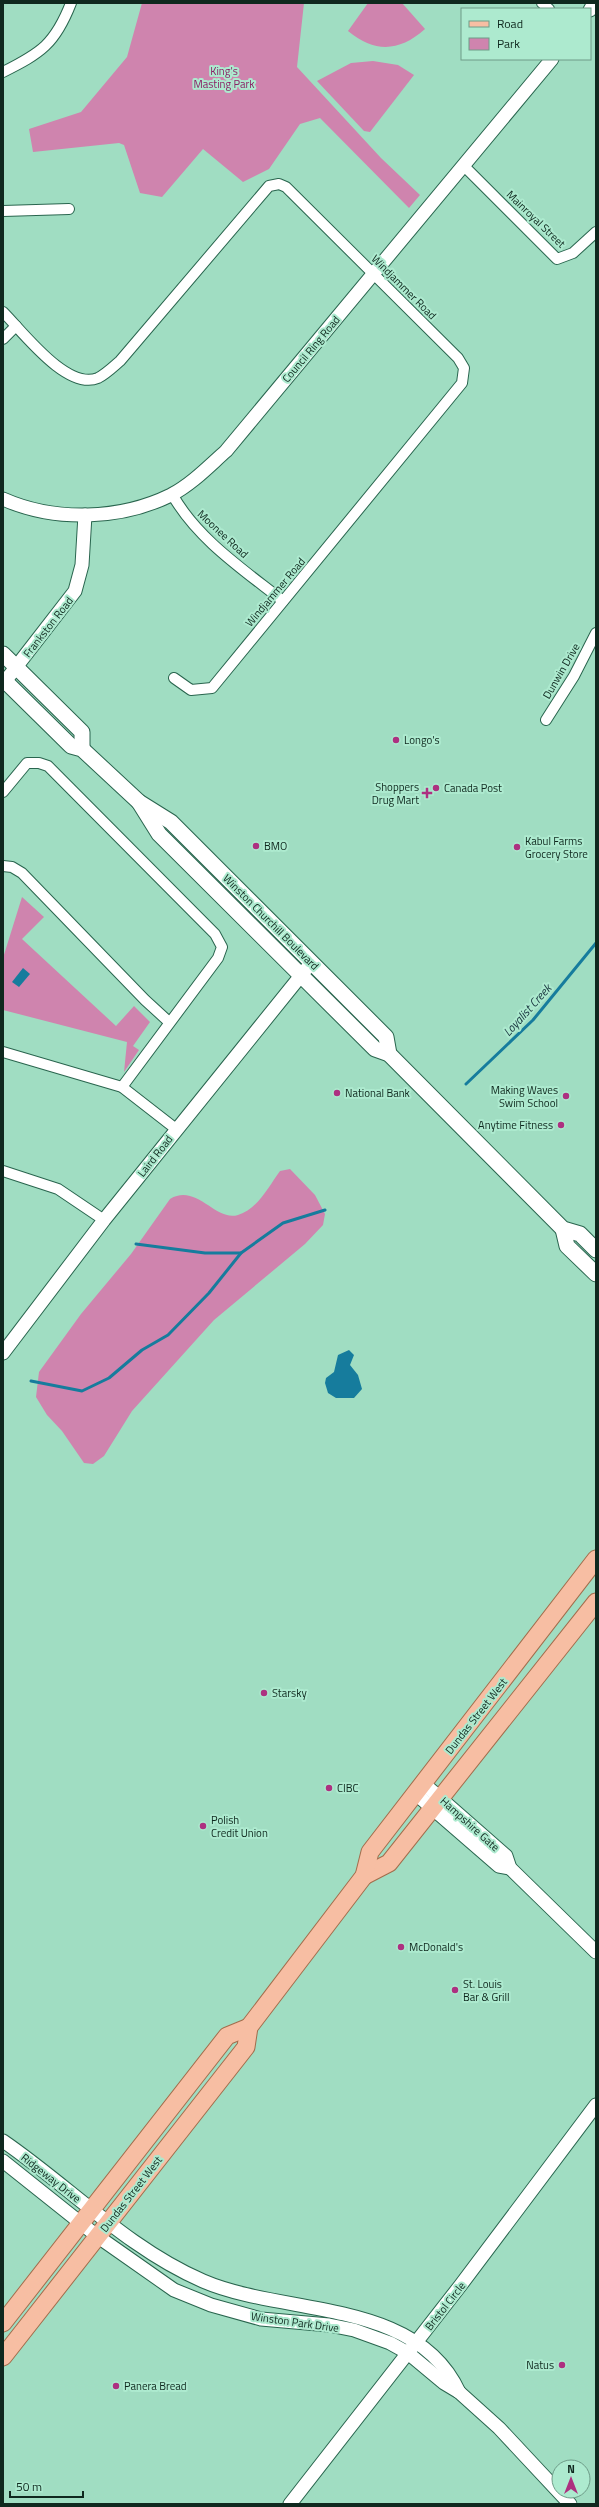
<svg xmlns="http://www.w3.org/2000/svg" width="599" height="2507" font-family="'Titillium Web',sans-serif">
	<rect width="100%" height="100%" fill="#a0ddc2"/>
	<!-- green -->
	<g fill="#cf84ae">
		<path d="M142 3H304L297 67 381 158 420 195 409 208 320 118 300 124 269 169 243 182 203 149 162 197 140 193 124 145 119 143 33 152 29 129 81 112 127 57Z"/>
		<path d="M368 3H402L425 29C399 52 375 53 348 31Z"/>
		<path d="M373 61 398 65 414 75 370 132 364 131 317 81 351 63Z"/>
		<path d="M22 897 44 917 22 939 116 1026 134 1006 150 1022 133 1046 139 1050 124 1072 127 1042 3 1010V958Z"/>
		<path d="M290 1169 315 1195 325 1214 323 1225 305 1244 214 1320 132 1411 104 1456 93 1464 84 1463 62 1431 47 1415 36 1397 39 1372 81 1314 131 1254 170 1199C197 1183 215 1222 238 1215 257 1210 269 1186 280 1171Z"/>
	</g>
	<!-- water -->
	<g fill="#167c9d">
		<path d="M23 968 30 974 19 987 12 982Z"/>
		<path d="M349 1350 354 1355 350 1365 358 1375 362 1389 354 1398H336L328 1393 325 1383 326 1378 334 1372 338 1355Z"/>
	</g>
	<g fill="none" stroke-linecap="round" stroke-linejoin="round">
		<!-- stream -->
		<g stroke="#167c9d" stroke-width="3">
			<path d="M466 1084 533 1020 596 943"/>
			<path d="M136 1244 205 1253H241"/>
			<path d="M31 1381 82 1391 109 1378 142 1350 168 1335 209 1293 241 1253 283 1223 325 1210"/>
		</g>
		<!-- minor casing -->
		<g stroke="#29654e" stroke-width="12">
			<g id="minor">
				<path d="M542 3 549 9"/>
				<path d="M3 72C41 53 55 44 71 3"/>
				<path d="M463 165 557 259 573 253 596 232"/>
				<path d="M3 211 69 209"/>
				<path d="M3 312C23 332 67 391 98 378 106 374 113 367 120 361L269 186 279 184 286 187 458 358 464 368 462 383 212 688 191 690 174 678"/>
				<path d="M3 339 16 326"/>
				<path d="M172 494C197 539 244 570 283 601"/>
				<path d="M546 720 574 676 596 633"/>
				<path d="M3 792 27 763H39L48 766 215 934 222 947 218 958 122 1087"/>
				<path d="M3 866 12 867 22 873 145 1000 169 1022"/>
				<path d="M3 1052 122 1087 176 1129"/>
				<path d="M3 1171 58 1189 104 1220"/>
			</g>
		</g>
		<!-- tertiary casing -->
		<g stroke="#29654e" stroke-width="15">
			<g id="tertiary">
				<path d="M590 10 594 3"/>
				<path d="M3 499C55 522 120 520 171 495 192 484 209 466 226 451L552 59"/>
				<path d="M3 684 75 591 82 565 85 515"/>
				<path d="M3 1353 104 1220 307 968"/>
				<path d="M424 1784 506 1856 510 1868 596 1952"/>
				<path d="M416 1794 499 1866 510 1868"/>
				<path d="M3 2141C70 2187 127 2248 203 2281 284 2316 416 2298 459 2392"/>
				<path d="M3 2161 97 2236 174 2290 211 2305 261 2319 329 2325 354 2330 390 2343 408 2353 444 2383 459 2392 499 2428 570 2504"/>
				<path d="M290 2504 460 2286 596 2105"/>
			</g>
		</g>
		<!-- secondary casing -->
		<g stroke="#29654e" stroke-width="17">
			<g id="secondary">
				<path d="M3 654 82 732V749"/>
				<path d="M3 679 71 746 82 749 139 802 171 822 386 1037 389 1054"/>
				<path d="M139 802 159 834 375 1049 389 1054 563 1229 580 1234 596 1250"/>
				<path d="M563 1229 567 1246 596 1274"/>
			</g>
		</g>
		<!-- primary casing -->
		<g stroke="#a26d4c" stroke-width="19">
			<g id="primary">
				<path d="M364 1876 389 1863 596 1602"/>
				<path d="M3 2323 227 2036 249 2027"/>
				<path d="M3 2357 246 2047 249 2027 364 1876 370 1852 596 1559"/>
			</g>
		</g>
		<!-- minor -->
		<use href="#minor" stroke="#fff" stroke-width="10"/>
		<!-- tertiary -->
		<use href="#tertiary" stroke="#fff" stroke-width="13"/>
		<!-- secondary -->
		<use href="#secondary" stroke="#fff" stroke-width="15"/>
		<!-- primary -->
		<use href="#primary" stroke="#f7bea3" stroke-width="17"/>
	</g>
	<!-- markers -->
	<g fill="#ad3080" stroke="#adeacf" stroke-width="1.5">
		<circle cx="396" cy="740" r="4"/>
		<circle cx="436" cy="788" r="4"/>
		<path d="M425 787h4v4h4v4h-4v4h-4v-4h-4v-4h4z"/>
		<circle cx="256" cy="846" r="4"/>
		<circle cx="517" cy="847" r="4"/>
		<circle cx="337" cy="1093" r="4"/>
		<circle cx="566" cy="1096" r="4"/>
		<circle cx="561" cy="1125" r="4"/>
		<circle cx="264" cy="1693" r="4"/>
		<circle cx="329" cy="1788" r="4"/>
		<circle cx="203" cy="1826" r="4"/>
		<circle cx="401" cy="1947" r="4"/>
		<circle cx="455" cy="1990" r="4"/>
		<circle cx="562" cy="2365" r="4"/>
		<circle cx="116" cy="2386" r="4"/>
	</g>
	<g text-anchor="middle" dominant-baseline="central" stroke-width="4" stroke-linejoin="round" paint-order="stroke">
		<!-- park labels -->
		<g font-size="11" fill="#8b2266" stroke="#adeacf">
			<text x="224" y="71">King's<tspan x="224" dy="13">Masting Park</tspan></text>
		</g>
		<!-- street labels -->
		<g font-size="11" fill="#0f281e" stroke="#adeacf">
			<text transform="translate(536 219) rotate(44)">Mainroyal Street</text>
			<text transform="translate(404 287) rotate(45)">Windjammer Road</text>
			<text transform="translate(311 349) rotate(-50)">Council Ring Road</text>
			<text transform="translate(223 534) rotate(43)">Moonee Road</text>
			<text transform="translate(275 592) rotate(-50)">Windjammer Road</text>
			<text transform="translate(48 627) rotate(-52)">Frankston Road</text>
			<text transform="translate(561 671) rotate(-60)">Dunwin Drive</text>
			<text transform="translate(271 922) rotate(45)">Winston Churchill Boulevard</text>
			<text transform="translate(155 1156) rotate(-52)">Laird Road</text>
			<text transform="translate(476 1716) rotate(-52)">Dundas Street West</text>
			<text transform="translate(470 1824) rotate(42)">Hampshire Gate</text>
			<text transform="translate(51 2178) rotate(38)">Ridgeway Drive</text>
			<text transform="translate(131 2194) rotate(-52)">Dundas Street West</text>
			<text transform="translate(445 2306) rotate(-52)">Bristol Circle</text>
			<text transform="translate(295 2322) rotate(8)">Winston Park Drive</text>
		</g>
		<!-- poi labels -->
		<g font-size="11" fill="#0f281e" stroke="#adeacf" text-anchor="start">
			<text x="404" y="740">Longo's</text>
			<text x="419" y="787" text-anchor="end">Shoppers<tspan x="419" dy="13">Drug Mart</tspan></text>
			<text x="444" y="788">Canada Post</text>
			<text x="525" y="841">Kabul Farms<tspan x="525" dy="13">Grocery Store</tspan></text>
			<text x="264" y="846">BMO</text>
			<text x="558" y="1090" text-anchor="end">Making Waves<tspan x="558" dy="13">Swim School</tspan></text>
			<text x="345" y="1093">National Bank</text>
			<text x="553" y="1125" text-anchor="end">Anytime Fitness</text>
			<text x="272" y="1693">Starsky</text>
			<text x="337" y="1788">CIBC</text>
			<text x="211" y="1820">Polish<tspan x="211" dy="13">Credit Union</tspan></text>
			<text x="409" y="1947">McDonald's</text>
			<text x="463" y="1984">St. Louis<tspan x="463" dy="13">Bar &amp; Grill</tspan></text>
			<text x="554" y="2365" text-anchor="end">Natus</text>
			<text x="124" y="2386">Panera Bread</text>
		</g>
		<!-- water labels -->
		<g font-size="12" font-style="italic" fill="#18343e" stroke="#adeacf">
			<text transform="translate(527 1010) rotate(-48)">Loyalist Creek</text>
		</g>
	</g>
	<!-- border -->
	<rect width="599" height="2507" fill="none" stroke="#0f281e" stroke-width="8"/>
	<!-- legend -->
	<rect x="461" y="8" width="130" height="52" fill="#adeacf" stroke="#6e9c88"/>
	<rect x="469" y="21" width="20" height="6" fill="#f7bea3" stroke="#6e9c88"/>
	<text x="497" y="28" font-size="12" fill="#0f281e">Road</text>
	<rect x="469" y="38" width="20" height="12" fill="#cf84ae" stroke="#6e9c88"/>
	<text x="497" y="48" font-size="12" fill="#0f281e">Park</text>
	<!-- north arrow -->
	<g transform="translate(571 2479)"><circle r="19" fill="#adeacf" stroke="#6e9c88"/>
	<path d="M0-3L7 15L0 10L-7 15Z" fill="#ad3080"/>
	<text y="-6" font-size="11" font-weight="bold" text-anchor="middle" fill="#0f281e">N</text>
	</g>
	<!-- scale -->
	<path d="M10 2491v6h73v-6" fill="none" stroke="#0f281e" stroke-width="2"/>
	<text x="16" y="2491" font-size="12" fill="#0f281e" stroke="#adeacf" stroke-width="3" paint-order="stroke">50 m</text>
</svg>
